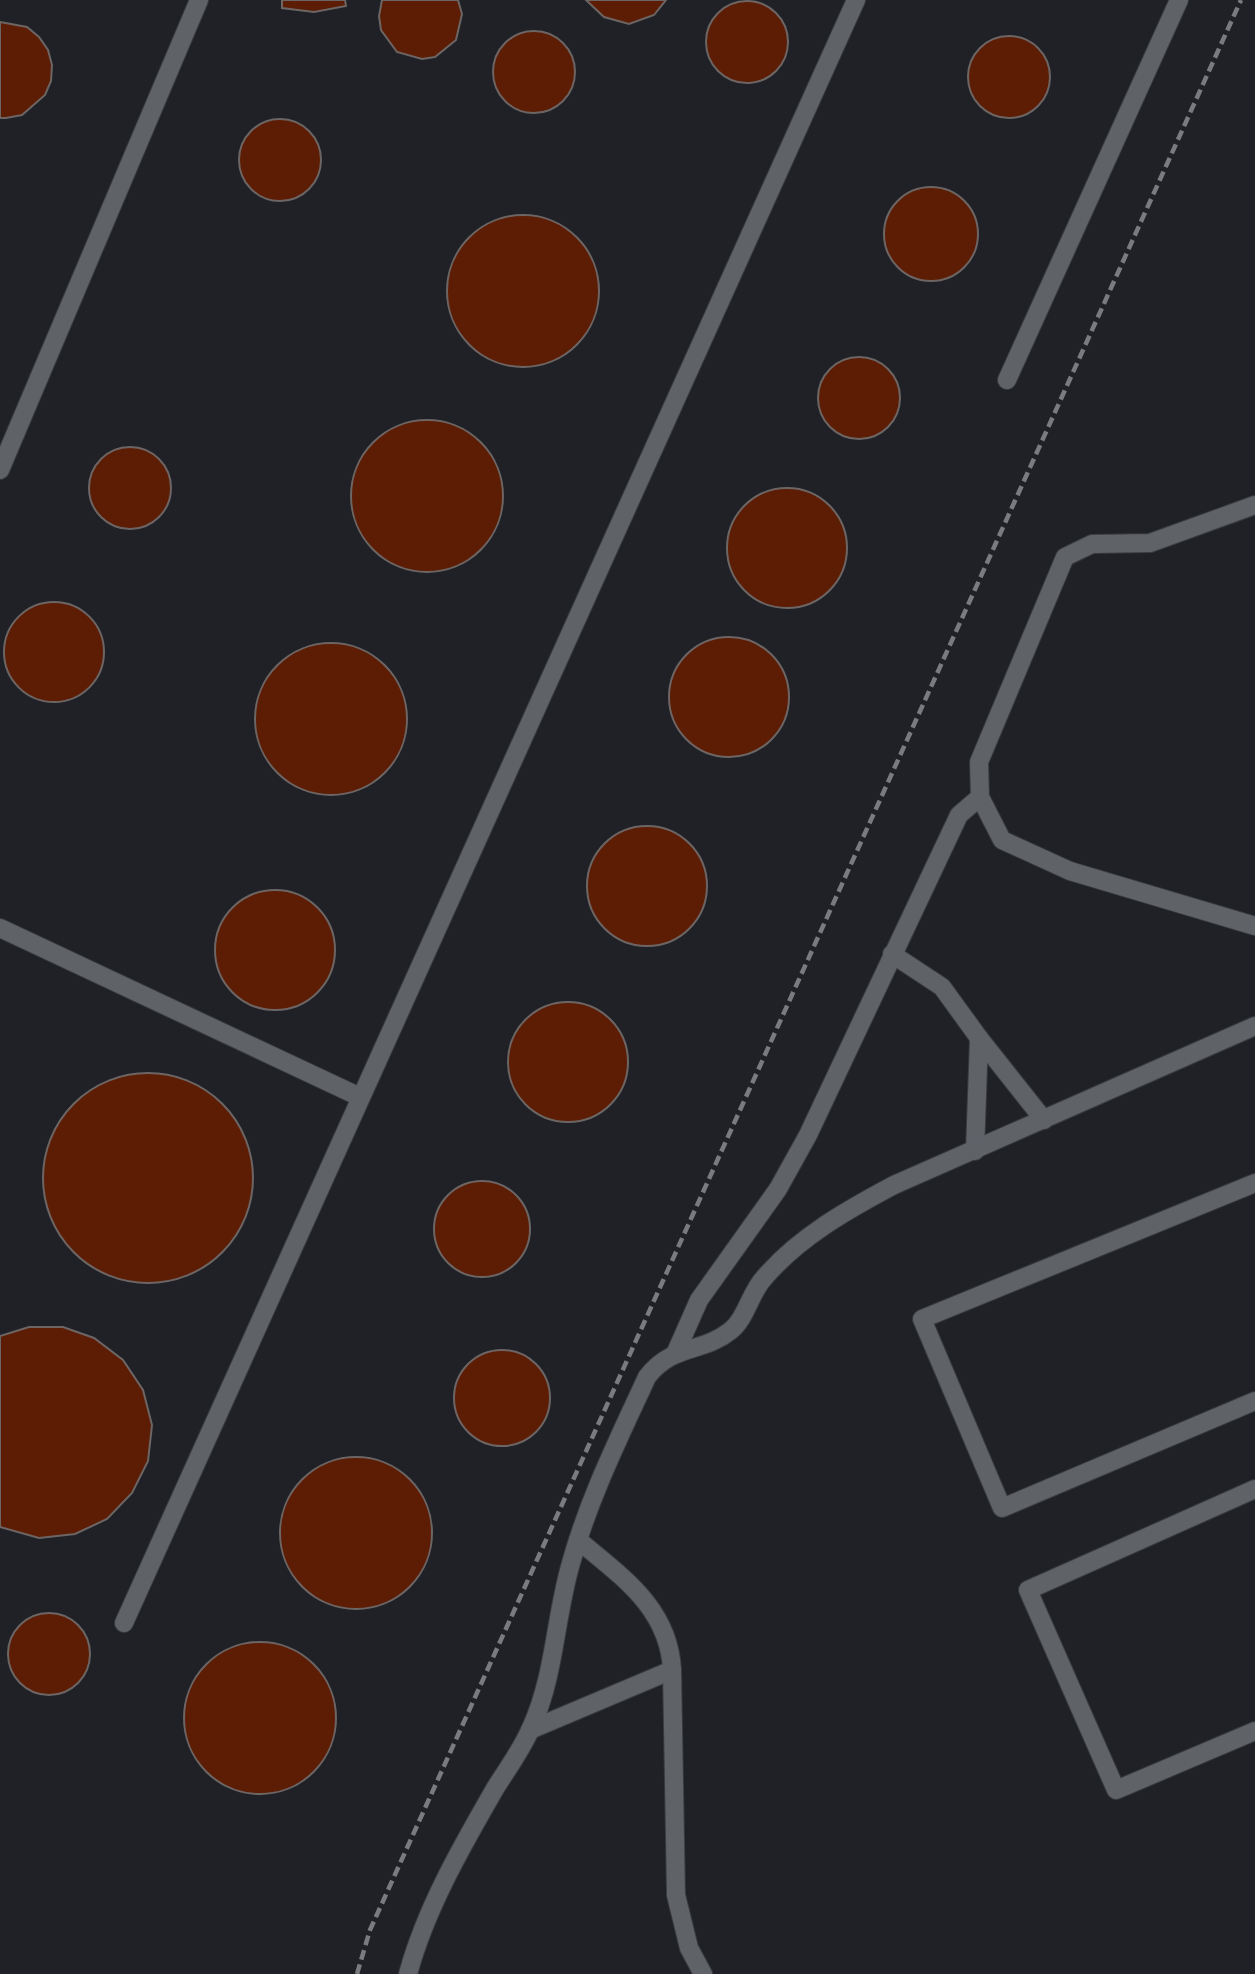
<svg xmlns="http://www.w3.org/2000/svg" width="1255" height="1974" font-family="'PT Sans Narrow',sans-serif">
	<rect width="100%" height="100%" fill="#1f2126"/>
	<!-- building -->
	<g fill="#5d1c04" stroke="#6c6563" stroke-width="2">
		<path d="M282 0H345L346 6 314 12 282 8Z"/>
		<path d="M382 0H458L462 14 456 40 435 57 422 59 397 52 381 30 379 16Z"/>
		<path d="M586 0H666L654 15 629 24 604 17Z"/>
		<circle cx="747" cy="42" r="41"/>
		<path d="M0 22 27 27 39 37 48 50 52 65 51 81 45 95 22 115 6 118H0Z"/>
		<circle cx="534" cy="72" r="41"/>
		<circle cx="1009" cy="77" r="41"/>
		<circle cx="280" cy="160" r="41"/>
		<circle cx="931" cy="234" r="47"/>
		<circle cx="523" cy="291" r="76"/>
		<circle cx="859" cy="398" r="41"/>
		<circle cx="427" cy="496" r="76"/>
		<circle cx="130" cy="488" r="41"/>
		<circle cx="787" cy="548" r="60"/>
		<circle cx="54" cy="652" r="50"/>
		<circle cx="729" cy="697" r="60"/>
		<circle cx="331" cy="719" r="76"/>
		<circle cx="647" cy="886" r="60"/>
		<circle cx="275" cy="950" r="60"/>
		<circle cx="568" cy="1062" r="60"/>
		<circle cx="148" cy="1178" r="105"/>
		<circle cx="482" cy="1229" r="48"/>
		<path d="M29 1327H63L94 1338 123 1360 143 1390 152 1425 148 1461 132 1493 107 1519 75 1534 39 1538 0 1527V1336Z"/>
		<circle cx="502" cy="1398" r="48"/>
		<circle cx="356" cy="1533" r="76"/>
		<circle cx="49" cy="1654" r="41"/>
		<circle cx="260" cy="1718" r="76"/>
	</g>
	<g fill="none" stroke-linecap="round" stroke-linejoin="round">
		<!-- minor casing -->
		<g stroke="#393b3f" stroke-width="20">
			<g id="minor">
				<path d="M1007 380 1179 0"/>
				<path d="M0 470 199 0"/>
				<path d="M1255 505 1150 543 1092 544 1065 557 979 762 980 797 1002 840 1070 871 1255 926"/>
				<path d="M0 928 360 1097"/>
				<path d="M892 954 942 987 979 1038"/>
				<path d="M975 1151 979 1038 1044 1120"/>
				<path d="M1255 1183 922 1319 1002 1508 1255 1401"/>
				<path d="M676 1352 699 1300 778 1189 808 1135 959 815 980 797"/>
				<path d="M1255 1489 1028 1590 1116 1790 1255 1731"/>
				<path d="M578 1540C622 1577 669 1608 672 1670L676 1895 689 1948 703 1974"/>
				<path d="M124 1623 856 0"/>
				<path d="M530 1730 672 1670"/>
				<path d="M408 1974C426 1908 462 1846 496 1787 508 1768 522 1749 531 1728 555 1676 555 1617 571 1563 589 1498 619 1438 647 1377 672 1344 703 1353 730 1331 746 1319 750 1293 764 1278 799 1237 847 1210 894 1185L1255 1026"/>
			</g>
		</g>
		<!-- minor -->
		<use href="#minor" stroke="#5f6267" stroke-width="18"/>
		<!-- rail -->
		<path stroke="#797b7f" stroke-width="4.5" stroke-dasharray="10 5" stroke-linecap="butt" d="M357 1974 370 1930 1241 0"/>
	</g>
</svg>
